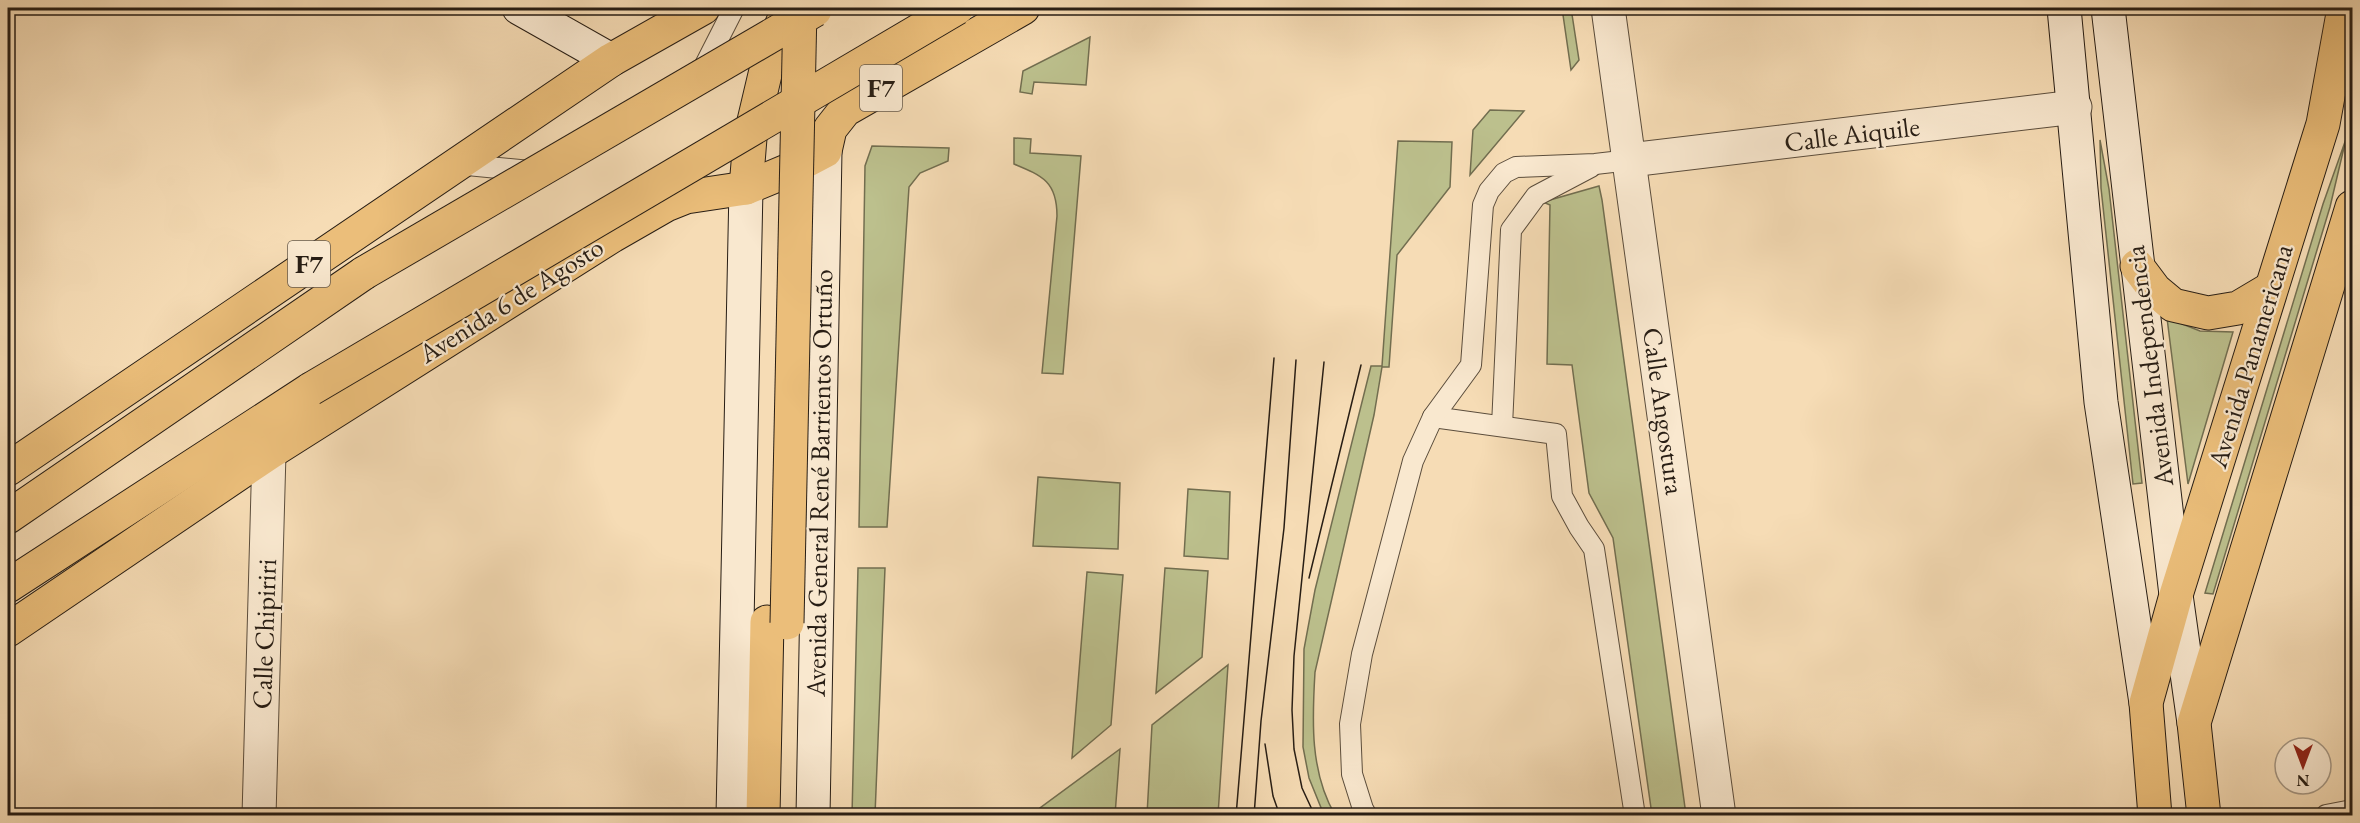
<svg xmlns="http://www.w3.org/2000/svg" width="2360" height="823" font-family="'EB Garamond',serif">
	<rect width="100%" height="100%" fill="#f6dcb5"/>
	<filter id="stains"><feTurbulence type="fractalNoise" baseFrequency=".00333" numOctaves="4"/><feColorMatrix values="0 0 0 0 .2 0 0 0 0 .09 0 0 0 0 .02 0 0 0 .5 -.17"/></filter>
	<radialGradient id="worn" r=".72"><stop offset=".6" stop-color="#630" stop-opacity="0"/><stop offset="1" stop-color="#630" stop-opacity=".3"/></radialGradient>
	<!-- green -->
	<g fill="#bcc08d" stroke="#726e50" stroke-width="1.5">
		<path d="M1562 8H1571L1579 60 1571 70Z"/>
		<path d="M1090 37 1086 85 1034 82 1032 94 1020 92 1023 71Z"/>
		<path d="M1490 110 1524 111 1470 175 1473 130Z"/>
		<path d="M1014 138 1031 139 1030 153 1081 156 1063 374 1042 373 1057 216C1057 182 1043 176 1014 164Z"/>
		<path d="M2346 139 2330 207 2213 594 2205 593 2323 204Z"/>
		<path d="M2100 140 2109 189 2142 483 2133 484 2101 188Z"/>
		<path d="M1398 141 1452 142 1450 187 1397 255 1389 367H1382L1374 415 1315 672C1312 721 1310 772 1335 815H1324L1309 778 1303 747 1304 649 1315 590 1371 366H1382Z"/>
		<path d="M872 146 949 148 948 161 920 173 909 187 887 527H859L865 166Z"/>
		<path d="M1599 186 1602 200 1686 815H1652L1613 538 1589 493 1572 365 1547 364 1550 205 1543 202Z"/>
		<path d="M2167 318 2200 331 2233 332 2188 484Z"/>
		<path d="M1038 477 1120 483 1118 549 1033 546Z"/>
		<path d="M1188 489 1230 492 1228 559 1184 556Z"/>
		<path d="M858 568H885L875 815H852Z"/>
		<path d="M1165 568 1208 571 1202 657 1156 693Z"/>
		<path d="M1087 572 1123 575 1111 725 1072 758Z"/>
		<path d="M1228 665 1218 815H1147L1152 725Z"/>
		<path d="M1120 749 1115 815H1040V808Z"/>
	</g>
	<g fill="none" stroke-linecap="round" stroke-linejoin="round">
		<!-- lane casing -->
		<g stroke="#5b4d3c" stroke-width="22">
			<g id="lane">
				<path d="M697 72 704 67 734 8"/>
				<path d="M457 164 530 171 535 168"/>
				<path d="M1433 417 1556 434 1562 496 1579 527 1594 549 1635 816"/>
				<path d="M1502 426 1511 230 1536 196 1591 167"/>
				<path d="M2326 815 2352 810"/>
				<path d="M1367 816 1363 809 1352 774 1350 724 1362 654 1413 461 1433 417 1471 365 1483 205 1489 191 1504 173 1516 167 1595 164 1630 160"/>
			</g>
		</g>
		<!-- street casing -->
		<g stroke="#5b4d3c" stroke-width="35">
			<g id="street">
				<path d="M1608 8 1719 816"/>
				<path d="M1630 160 2075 107"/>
				<path d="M259 816 269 453"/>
			</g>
		</g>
		<!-- secondary casing -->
		<g stroke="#271d14" stroke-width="35">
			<g id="secondary">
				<path d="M519 8 611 60"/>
				<path d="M2064 8 2101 402 2146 703"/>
				<path d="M2108 8 2176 595 2194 723"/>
				<path d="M733 816 746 188"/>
				<path d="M813 816 825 151"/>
			</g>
		</g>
		<!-- primary casing -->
		<g stroke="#271d14" stroke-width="35">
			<g id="primary">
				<path d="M746 188 750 138 771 49 786 15"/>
				<path d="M2137 266 2155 290 2173 305 2208 313 2238 308 2270 289"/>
				<path d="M8 469 611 60 703 8"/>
				<path d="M8 517 364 273"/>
				<path d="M8 586 311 389"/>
				<path d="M8 630 269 453 612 236 666 205 686 197 746 188 787 171 825 151 830 129 845 110 1023 8"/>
				<path d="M763 816 767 622"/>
				<path d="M2155 816 2146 703 2176 595 2323 124 2344 8"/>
				<path d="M2204 816 2194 723 2352 207"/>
			</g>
		</g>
		<!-- lane -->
		<use href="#lane" stroke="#f9e8cf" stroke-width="20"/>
		<!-- street -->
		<use href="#street" stroke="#f9e8cf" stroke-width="33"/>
		<!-- secondary -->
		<use href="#secondary" stroke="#f9e8cf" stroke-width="33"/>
		<!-- primary -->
		<use href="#primary" stroke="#ebbe7a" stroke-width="33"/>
		<!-- tram -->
		<g stroke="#271d14" stroke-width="1.5">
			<path d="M1309 578 1361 365"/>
			<path d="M1265 744 1273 796 1280 816"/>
			<path d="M1236 816 1274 358"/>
			<path d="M1254 816 1261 721 1284 528 1296 360"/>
			<path d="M1315 816 1302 788 1294 749 1292 710 1294 656 1324 362"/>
		</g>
		<!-- primary-bridge casing -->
		<g stroke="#271d14" stroke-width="35" stroke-linecap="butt">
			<g id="primary-bridge">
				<path d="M364 273 815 10"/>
				<path d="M311 389 957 8"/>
				<path d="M787 623 800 8"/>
			</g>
		</g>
		<!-- primary-bridge -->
		<use href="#primary-bridge" stroke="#ebbe7a" stroke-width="33"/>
	</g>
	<g text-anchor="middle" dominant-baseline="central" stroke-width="4.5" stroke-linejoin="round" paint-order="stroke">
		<!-- shield labels -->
		<g fill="#f9e8cf" stroke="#665a4c" stroke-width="1.5">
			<rect x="860" y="65" width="42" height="46" rx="4.5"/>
			<rect x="288" y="241" width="42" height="46" rx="4.5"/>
		</g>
		<g font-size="26" font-weight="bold" fill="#271d14">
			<text x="881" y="88">F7</text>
			<text x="309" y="264">F7</text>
		</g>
		<!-- street labels -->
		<g font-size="27" fill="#271d14" stroke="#f9e8cf">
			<text transform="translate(1852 134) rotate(-7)">Calle Aiquile</text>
			<text transform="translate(511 300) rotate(-32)">Avenida 6 de Agosto</text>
			<text transform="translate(2250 356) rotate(-73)">Avenida Panamericana</text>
			<text transform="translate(2149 366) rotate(-97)">Avenida Independencia</text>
			<text transform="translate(1664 411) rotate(82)">Calle Angostura</text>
			<text transform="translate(819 483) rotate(-89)">Avenida General René Barrientos Ortuño</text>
			<text transform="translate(264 634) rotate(-88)">Calle Chipiriri</text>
		</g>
	</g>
	<!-- margin -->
	<rect width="2360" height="823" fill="none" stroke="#f6dcb5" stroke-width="30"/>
	<rect x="9" y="9" width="2342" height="805" fill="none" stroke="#271d14" stroke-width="3"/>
	<rect x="15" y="15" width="2330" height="793" fill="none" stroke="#271d14" stroke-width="1.5"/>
	<!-- north arrow -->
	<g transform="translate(2303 766) rotate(180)"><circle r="28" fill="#f9e8cf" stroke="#a59784" stroke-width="1.5"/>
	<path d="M0-4.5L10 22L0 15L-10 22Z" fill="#8f2418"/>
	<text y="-9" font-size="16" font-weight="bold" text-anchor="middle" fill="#271d14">N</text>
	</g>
	<rect width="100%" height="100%" filter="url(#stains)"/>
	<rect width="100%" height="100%" fill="url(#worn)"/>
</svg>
